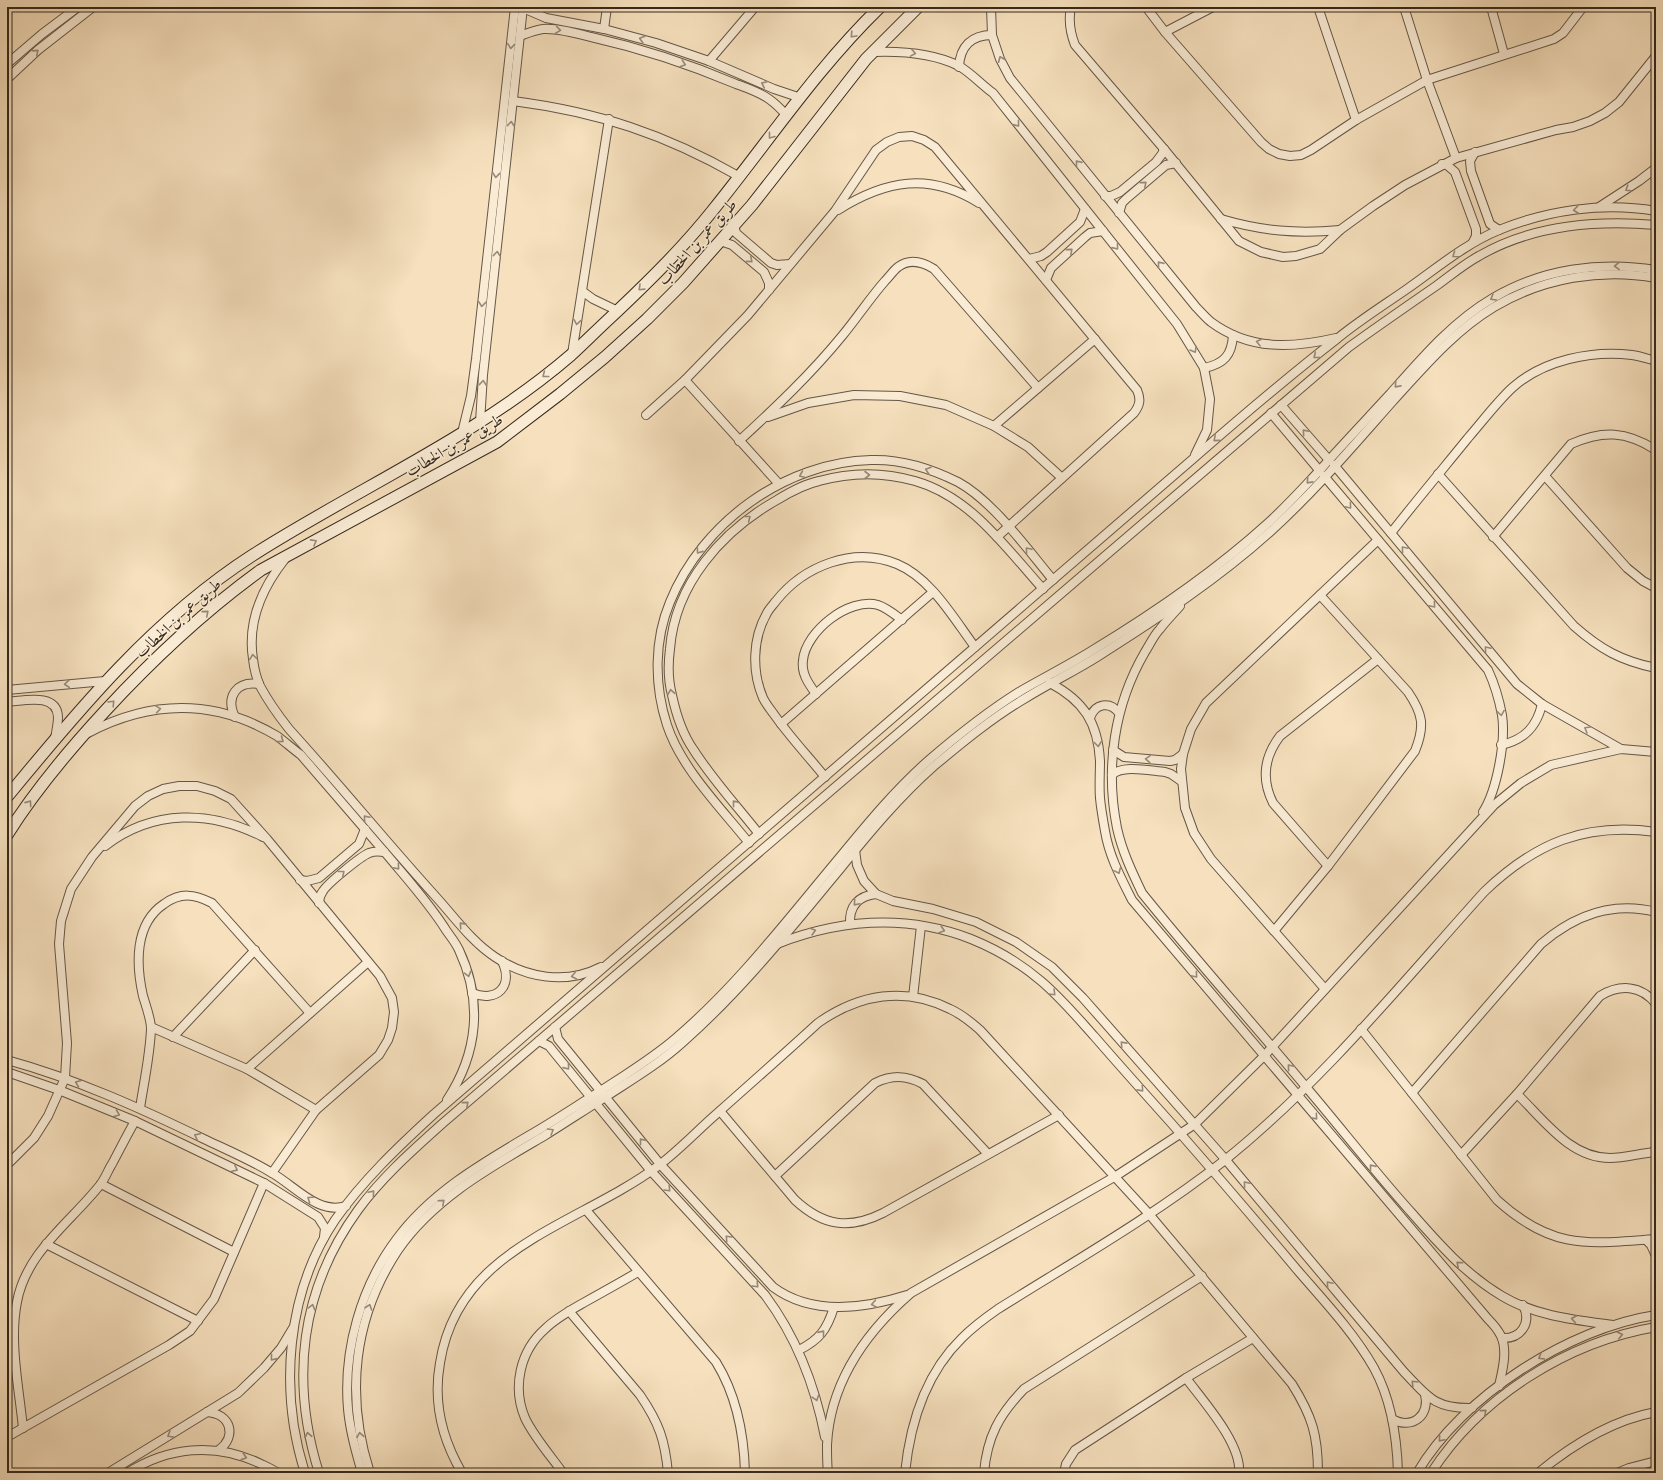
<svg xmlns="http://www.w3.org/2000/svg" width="1663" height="1480" font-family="'IM FELL Great Primer',Amiri,serif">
	<rect width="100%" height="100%" fill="#f6e0bd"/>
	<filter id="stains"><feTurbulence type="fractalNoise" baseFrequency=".005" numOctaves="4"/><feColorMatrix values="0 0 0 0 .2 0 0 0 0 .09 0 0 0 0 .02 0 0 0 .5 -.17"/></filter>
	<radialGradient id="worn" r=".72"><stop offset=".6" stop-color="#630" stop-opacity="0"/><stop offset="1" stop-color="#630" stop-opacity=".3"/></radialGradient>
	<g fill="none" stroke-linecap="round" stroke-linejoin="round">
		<!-- street casing -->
		<g stroke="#655646" stroke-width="10">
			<g id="street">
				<path d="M991 7 992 35 1000 59 1010 78 1196 307C1201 312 1206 318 1211 322 1250 351 1293 348 1336 338"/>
				<path d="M1071 7C1068 21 1070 32 1075 45L1164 149 1239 241 1261 252 1283 257 1296 256 1320 249 1340 230 1373 206 1405 185 1456 158 1556 130 1573 127 1590 121 1605 113 1619 102 1656 56"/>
				<path d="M1146 7 1165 32 1261 142 1269 149 1279 154 1290 156 1301 155 1311 150 1356 120 1427 80 1554 39 1563 33 1583 7"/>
				<path d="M1318 7 1356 120"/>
				<path d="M1404 7 1427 80 1456 158"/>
				<path d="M1491 7 1504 54"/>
				<path d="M523 8 546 18 604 29 656 43 709 61 774 89 801 98"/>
				<path d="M604 29 607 7"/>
				<path d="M1165 32 1213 7"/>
				<path d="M520 36C528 33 535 30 543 29 558 28 576 33 591 37 640 48 689 64 736 84 747 88 759 92 769 99 776 104 781 109 787 116"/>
				<path d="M874 52C903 51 933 53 959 66 971 73 982 85 993 93L1177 324 1204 368 1210 399 1207 430 1195 455"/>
				<path d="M709 61 755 7"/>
				<path d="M7 64 42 34 78 7"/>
				<path d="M959 67C960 46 972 35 992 35"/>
				<path d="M7 79 38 50 93 7"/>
				<path d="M513 101C598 112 665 134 740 177"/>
				<path d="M1475 152 1470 161 1471 171 1490 224 1499 230"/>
				<path d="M1442 164 1447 165 1455 172 1476 229V236L1473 242"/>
				<path d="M1105 196H1111L1120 192 1156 162 1162 154 1164 149"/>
				<path d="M1599 207 1639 181 1656 168"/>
				<path d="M838 210C886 180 929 172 979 203"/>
				<path d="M1119 213 1122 203 1126 199 1166 165 1176 163"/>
				<path d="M1221 219C1262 231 1297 234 1340 230"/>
				<path d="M734 225 736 233 771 263 777 265 790 264"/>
				<path d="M720 241 732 245 764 272 769 283V290"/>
				<path d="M1029 259 1041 256 1047 252 1080 222 1085 209"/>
				<path d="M1046 280 1051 268 1085 237 1090 233 1103 231"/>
				<path d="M582 291 593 299 618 311"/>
				<path d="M572 354 609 119"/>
				<path d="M1204 368C1224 364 1232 355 1233 335"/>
				<path d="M685 380 779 484"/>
				<path d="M1281 405 1329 460"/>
				<path d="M1271 413 1319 470"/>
				<path d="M646 415 685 380 748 315 835 211 876 150 887 142 899 137 912 136 924 140 935 147 1137 390C1141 399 1140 405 1134 413L997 537"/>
				<path d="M768 417 808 403 854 395 900 396 946 405 994 426 1028 447 1062 478"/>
				<path d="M480 422 483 375 523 7"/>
				<path d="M994 426 1095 339"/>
				<path d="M462 433 471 396 476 359 515 7"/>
				<path d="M739 441C775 408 811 374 842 336 857 318 870 298 885 281 889 277 893 271 898 267 910 258 923 262 934 269L1038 388"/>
				<path d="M1334 465 1517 684 1542 704 1621 749"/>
				<path d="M1438 474 1574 626C1600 649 1621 661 1656 668"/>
				<path d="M1324 476 1488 670C1495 685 1499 699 1502 715 1506 741 1497 790 1483 812"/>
				<path d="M1545 476 1627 568 1643 581 1656 588"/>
				<path d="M1391 533C1416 501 1442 470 1468 438 1482 422 1496 403 1512 388 1543 360 1592 350 1632 355 1640 356 1648 359 1656 361"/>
				<path d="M1493 537 1571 444C1603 430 1626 431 1656 450"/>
				<path d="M285 559C262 588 247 621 253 659 254 668 256 677 260 686 268 701 278 715 289 729 340 785 387 843 437 898 455 918 472 942 495 957 526 978 566 985 601 967"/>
				<path d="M1180 606C1173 614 1166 621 1160 629 1154 635 1150 644 1145 652 1114 705 1105 768 1117 828 1122 851 1132 872 1142 893 1195 959 1252 1022 1306 1087 1341 1128 1374 1171 1410 1211 1438 1243 1465 1274 1502 1296 1535 1316 1576 1320 1613 1325"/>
				<path d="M1050 683C1084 701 1098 723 1100 761 1100 773 1099 786 1100 798 1101 809 1103 820 1105 831 1109 856 1121 878 1132 900L1488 1319C1493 1324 1498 1330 1501 1336 1508 1351 1502 1372 1499 1386"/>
				<path d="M7 690 105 681"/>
				<path d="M816 694C808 683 801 673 803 660 806 631 849 597 878 605 887 608 894 614 902 620"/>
				<path d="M7 702C23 701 57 692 58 717 58 724 56 732 55 739"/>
				<path d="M235 717C225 696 237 681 259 684"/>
				<path d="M1090 718C1095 703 1110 701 1119 713"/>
				<path d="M781 724 933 592"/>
				<path d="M88 733C151 700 215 699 277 736 285 742 293 749 301 755 330 789 359 822 388 856 408 880 429 903 446 930 450 936 456 943 459 950 483 1001 478 1053 447 1100"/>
				<path d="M1501 745C1525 740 1537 726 1542 704"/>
				<path d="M1113 750 1124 757 1170 761 1175 760 1183 754"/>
				<path d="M1112 775C1122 764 1151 771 1165 772L1171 774 1181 781"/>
				<path d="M825 777C808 756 789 736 773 713 770 709 766 704 763 698 752 672 752 639 767 613 769 609 773 605 776 601 804 566 853 546 897 564 931 578 954 619 975 647"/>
				<path d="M759 834C737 806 712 779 693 749 682 733 676 714 672 695 668 680 668 664 670 649 675 584 722 531 777 500 790 492 805 484 819 481 851 472 884 472 915 481 971 497 1006 548 1043 589"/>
				<path d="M749 843C721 808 681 768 667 725 654 685 654 640 670 602 702 523 785 462 871 460 900 459 932 469 958 482 993 501 1028 550 1053 580"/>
				<path d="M105 846C153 809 211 810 263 837"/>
				<path d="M855 850 857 865 864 881 876 894 893 901 933 909 976 922 1016 942 1052 967 1083 998 1225 1159 1404 1372C1428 1397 1435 1409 1472 1408"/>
				<path d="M1328 866 1273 803C1261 779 1264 757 1280 736L1378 659"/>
				<path d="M300 880 307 881 319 878 359 844 365 829"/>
				<path d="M319 903C319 898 320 895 323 891 328 883 360 857 369 853 374 851 378 851 384 852"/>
				<path d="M850 924C849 906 858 896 876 894"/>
				<path d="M1274 931 1328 866 1415 751C1425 726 1423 714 1408 692L1320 595"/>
				<path d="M777 944C841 919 906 914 971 939 996 949 1021 964 1041 981 1060 997 1077 1017 1094 1036 1120 1066 1146 1095 1172 1124 1215 1173 1257 1222 1299 1272 1325 1302 1354 1333 1374 1368 1391 1399 1397 1438 1398 1473"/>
				<path d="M1325 989 1211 859 1194 833 1185 808 1181 769 1183 754 1191 729 1206 703 1378 540"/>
				<path d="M472 993C497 1003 514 986 502 961"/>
				<path d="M913 997 921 926"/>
				<path d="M151 1027 247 1069 316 1110"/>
				<path d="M555 1027 558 1039 660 1164 773 1287C812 1316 863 1309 907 1295"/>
				<path d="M1361 1029 1497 1200C1552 1250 1587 1244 1656 1239"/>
				<path d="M173 1037 255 950"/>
				<path d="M539 1041 549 1046 553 1051 651 1171 765 1295C797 1338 815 1385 825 1437"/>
				<path d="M7 1060C76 1079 140 1108 204 1139 227 1150 251 1160 272 1173 295 1186 318 1215 346 1206"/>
				<path d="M247 1069 368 962"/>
				<path d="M7 1072 59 1090 135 1121 264 1183 318 1217 325 1228 324 1237"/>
				<path d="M1412 1093 1541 944C1575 915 1612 901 1656 912"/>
				<path d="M1517 1094C1544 1120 1570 1158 1610 1158 1625 1158 1641 1153 1656 1152"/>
				<path d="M140 1108C144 1082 150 1055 151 1029 151 1019 146 1006 143 996 136 965 134 924 164 904 181 892 194 894 212 903L310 1013"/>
				<path d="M720 1111 795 1200C823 1226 849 1230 883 1213L1059 1115"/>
				<path d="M1461 1155 1517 1094 1600 996C1620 984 1641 985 1656 1004"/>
				<path d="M7 1165 34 1138 48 1116 65 1078 67 1043 59 944 61 921 71 889 92 857 135 806 148 796 163 789 179 786H197L215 791 231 799 267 839 380 976 392 998 394 1012 392 1028 388 1040 379 1055 316 1110 272 1173"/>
				<path d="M775 1176 875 1083C892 1075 906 1075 923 1084L988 1154"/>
				<path d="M101 1184 234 1252"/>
				<path d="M586 1210 716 1362C737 1396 744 1433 745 1473"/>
				<path d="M1646 1240 1651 1245 1656 1256"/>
				<path d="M46 1244 198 1321"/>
				<path d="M569 1311 640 1395C659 1423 665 1440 668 1473"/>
				<path d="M1502 1338C1521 1339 1532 1323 1523 1305"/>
				<path d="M799 1350C819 1340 827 1330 834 1307"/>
				<path d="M1186 1378C1203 1401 1242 1444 1239 1473"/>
				<path d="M207 1412C231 1414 237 1436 219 1450"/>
				<path d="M1392 1419C1412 1430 1430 1416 1425 1394"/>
				<path d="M23 1428C19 1388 9 1341 17 1302 26 1252 71 1222 100 1185 105 1179 108 1170 112 1164 120 1149 127 1135 135 1121"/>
				<path d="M7 1437 169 1345 190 1331 214 1299 264 1183"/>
				<path d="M108 1473 238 1393 264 1368 281 1348 293 1328"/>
				<path d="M127 1473C168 1447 214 1442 259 1463 265 1466 272 1469 278 1473"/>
				<path d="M305 1473C279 1391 286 1293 335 1220 363 1180 398 1147 434 1114L1194 458C1241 417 1289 376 1338 338 1360 320 1384 305 1407 289 1437 268 1465 244 1499 230 1548 210 1603 202 1656 211"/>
				<path d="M319 1473C290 1380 300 1290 358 1210 382 1177 413 1150 443 1123L1349 347C1378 326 1407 306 1436 286 1450 276 1464 264 1479 256 1532 225 1596 220 1656 225"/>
				<path d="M362 1473C356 1452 350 1431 348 1409 343 1350 361 1287 396 1240 431 1192 484 1162 535 1132 557 1119 578 1105 599 1092 625 1075 653 1058 676 1038 738 985 788 919 840 857 868 823 896 789 929 760 957 736 987 712 1019 692 1043 678 1069 665 1093 650 1154 613 1214 572 1267 524 1286 507 1303 488 1320 470 1343 444 1367 419 1390 394 1421 359 1452 322 1493 298 1542 269 1600 261 1656 270"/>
				<path d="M370 1473C345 1396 353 1318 398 1250 434 1198 491 1167 544 1136 565 1123 586 1109 607 1096 633 1079 660 1063 683 1042 742 990 790 929 840 869 869 833 899 797 934 766 963 742 992 718 1024 699 1048 684 1073 672 1097 657 1157 619 1218 579 1271 531 1314 492 1353 446 1392 402 1423 368 1454 331 1494 307 1543 278 1601 268 1656 278"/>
				<path d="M462 1473C442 1439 433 1402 440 1363 458 1247 577 1226 658 1166 678 1151 695 1133 713 1117 748 1086 783 1055 818 1023 859 994 905 986 950 1009 961 1014 971 1022 980 1030L1149 1214 1292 1384C1312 1416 1318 1435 1318 1473"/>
				<path d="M563 1473C550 1455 534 1437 525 1418 512 1387 520 1351 545 1329 556 1318 571 1310 585 1302 603 1292 621 1282 638 1272"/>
				<path d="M828 1473C827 1464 827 1454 827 1445 830 1382 865 1333 911 1293L1116 1176 1195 1124 1264 1056 1494 805 1521 783 1551 765 1621 749 1656 752"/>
				<path d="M905 1473C910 1424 926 1373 962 1338 973 1327 985 1318 998 1309 1073 1262 1155 1215 1225 1160 1322 1082 1401 984 1484 892 1535 843 1585 822 1656 832"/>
				<path d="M984 1473C987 1437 999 1415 1024 1389L1202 1276"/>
				<path d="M1064 1473 1066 1464 1075 1450 1186 1378 1253 1338"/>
				<path d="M1417 1473C1462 1396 1569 1328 1656 1315"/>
				<path d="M1431 1473C1480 1397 1567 1342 1656 1327"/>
				<path d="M1538 1473C1572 1445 1612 1420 1656 1412"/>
				<path d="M1617 1473 1629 1468 1656 1461"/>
			</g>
		</g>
		<!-- secondary casing -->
		<g stroke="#35281e" stroke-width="13">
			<g id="secondary">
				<path d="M7 797C80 708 155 618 253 555 358 488 476 437 571 355 584 343 597 330 610 318 646 284 682 249 713 210 768 142 817 68 880 7"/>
				<path d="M7 835C35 790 69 750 105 711 153 659 203 612 261 570L497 442 560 394 605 357 647 319 683 283 752 205 866 59 918 7"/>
			</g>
		</g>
		<!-- street -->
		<use href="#street" stroke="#f9ebd4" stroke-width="8"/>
		<!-- secondary -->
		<use href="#secondary" stroke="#f9ebd4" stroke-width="11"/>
	</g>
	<!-- one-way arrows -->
	<defs><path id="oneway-chevron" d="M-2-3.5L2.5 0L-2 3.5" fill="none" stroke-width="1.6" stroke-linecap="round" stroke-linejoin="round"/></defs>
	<g stroke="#978a79">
		<use href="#oneway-chevron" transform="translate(558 30) rotate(8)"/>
		<use href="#oneway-chevron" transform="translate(853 35) rotate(133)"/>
		<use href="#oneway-chevron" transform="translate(642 39) rotate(-164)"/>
		<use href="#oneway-chevron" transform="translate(511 46) rotate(96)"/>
		<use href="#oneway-chevron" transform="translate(36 52) rotate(-42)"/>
		<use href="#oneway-chevron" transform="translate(913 53) rotate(10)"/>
		<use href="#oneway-chevron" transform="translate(1001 59) rotate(-113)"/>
		<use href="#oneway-chevron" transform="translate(683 64) rotate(19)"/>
		<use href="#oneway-chevron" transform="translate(764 84) rotate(-155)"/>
		<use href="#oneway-chevron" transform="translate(511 124) rotate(-84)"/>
		<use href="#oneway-chevron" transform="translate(1017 124) rotate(51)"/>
		<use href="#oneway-chevron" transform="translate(771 136) rotate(128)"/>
		<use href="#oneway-chevron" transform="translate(1078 163) rotate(-129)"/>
		<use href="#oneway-chevron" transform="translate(496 175) rotate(96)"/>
		<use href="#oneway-chevron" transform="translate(1144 184) rotate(-40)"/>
		<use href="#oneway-chevron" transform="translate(1628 189) rotate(148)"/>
		<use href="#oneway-chevron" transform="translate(1576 210) rotate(173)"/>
		<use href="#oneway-chevron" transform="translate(1116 247) rotate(51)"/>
		<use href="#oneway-chevron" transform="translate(1070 251) rotate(-41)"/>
		<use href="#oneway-chevron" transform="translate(497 254) rotate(-84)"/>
		<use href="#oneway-chevron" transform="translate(1455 255) rotate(145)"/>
		<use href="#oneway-chevron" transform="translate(750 260) rotate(40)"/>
		<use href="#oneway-chevron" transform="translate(1160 264) rotate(-129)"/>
		<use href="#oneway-chevron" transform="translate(1617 266) rotate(179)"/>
		<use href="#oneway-chevron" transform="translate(641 288) rotate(136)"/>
		<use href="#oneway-chevron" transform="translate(1493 298) rotate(150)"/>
		<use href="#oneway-chevron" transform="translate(482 304) rotate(96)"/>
		<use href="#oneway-chevron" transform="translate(577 322) rotate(99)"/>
		<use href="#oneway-chevron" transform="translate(1259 342) rotate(-166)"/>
		<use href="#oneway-chevron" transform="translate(1194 350) rotate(60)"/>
		<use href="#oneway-chevron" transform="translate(1316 356) rotate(141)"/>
		<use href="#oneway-chevron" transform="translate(545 375) rotate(142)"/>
		<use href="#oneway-chevron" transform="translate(483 383) rotate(-84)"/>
		<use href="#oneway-chevron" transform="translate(1397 385) rotate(132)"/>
		<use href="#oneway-chevron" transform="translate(1305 432) rotate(-131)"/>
		<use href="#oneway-chevron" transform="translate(1216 439) rotate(139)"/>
		<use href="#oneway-chevron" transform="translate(928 470) rotate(-161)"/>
		<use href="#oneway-chevron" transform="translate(802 475) rotate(157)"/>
		<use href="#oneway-chevron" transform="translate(867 475)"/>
		<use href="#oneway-chevron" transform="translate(1309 481) rotate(132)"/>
		<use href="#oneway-chevron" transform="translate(1349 506) rotate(50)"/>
		<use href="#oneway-chevron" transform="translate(748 518) rotate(-38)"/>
		<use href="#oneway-chevron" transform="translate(314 542) rotate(-29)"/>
		<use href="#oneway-chevron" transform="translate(1404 549) rotate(-130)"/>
		<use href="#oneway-chevron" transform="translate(1028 550) rotate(-130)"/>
		<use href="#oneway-chevron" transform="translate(699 551) rotate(125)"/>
		<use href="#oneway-chevron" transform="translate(1433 605) rotate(50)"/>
		<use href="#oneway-chevron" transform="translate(206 613) rotate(-41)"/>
		<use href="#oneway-chevron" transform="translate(1487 649) rotate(-130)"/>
		<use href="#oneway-chevron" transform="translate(253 657) rotate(-98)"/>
		<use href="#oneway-chevron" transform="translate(67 684) rotate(175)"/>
		<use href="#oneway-chevron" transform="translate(671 692) rotate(-100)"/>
		<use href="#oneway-chevron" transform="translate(112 703) rotate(-47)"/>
		<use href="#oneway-chevron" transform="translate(158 709) rotate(-9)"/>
		<use href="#oneway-chevron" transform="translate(1501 713) rotate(81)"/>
		<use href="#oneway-chevron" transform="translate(1587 729) rotate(-150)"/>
		<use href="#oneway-chevron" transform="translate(281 740) rotate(36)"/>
		<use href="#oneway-chevron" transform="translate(1098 744) rotate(83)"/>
		<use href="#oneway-chevron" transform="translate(1148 759) rotate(-176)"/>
		<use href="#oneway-chevron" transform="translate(29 803) rotate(-55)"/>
		<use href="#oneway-chevron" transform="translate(735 803) rotate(-129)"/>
		<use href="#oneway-chevron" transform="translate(366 818) rotate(-131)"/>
		<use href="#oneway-chevron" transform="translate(397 867) rotate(49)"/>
		<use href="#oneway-chevron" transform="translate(1118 871) rotate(66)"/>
		<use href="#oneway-chevron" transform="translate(342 873) rotate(-39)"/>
		<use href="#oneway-chevron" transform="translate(856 903) rotate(131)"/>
		<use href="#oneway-chevron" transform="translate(462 925) rotate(-132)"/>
		<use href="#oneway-chevron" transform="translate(942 930) rotate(17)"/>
		<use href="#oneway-chevron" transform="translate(813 931) rotate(-16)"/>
		<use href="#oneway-chevron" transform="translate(468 974) rotate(75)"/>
		<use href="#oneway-chevron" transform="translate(1195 975) rotate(50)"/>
		<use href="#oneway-chevron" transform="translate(574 976) rotate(169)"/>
		<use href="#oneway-chevron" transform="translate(1053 993) rotate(45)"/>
		<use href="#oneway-chevron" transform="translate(1123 1044) rotate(-132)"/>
		<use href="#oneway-chevron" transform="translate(567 1067) rotate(51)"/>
		<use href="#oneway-chevron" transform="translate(1290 1067) rotate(-130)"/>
		<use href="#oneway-chevron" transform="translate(78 1083) rotate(-158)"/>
		<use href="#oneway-chevron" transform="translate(1141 1089) rotate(48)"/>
		<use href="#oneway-chevron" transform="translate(466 1104) rotate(-41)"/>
		<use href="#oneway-chevron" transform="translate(117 1114) rotate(22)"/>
		<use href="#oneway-chevron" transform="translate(1315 1117) rotate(49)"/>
		<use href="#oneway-chevron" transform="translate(551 1131) rotate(-31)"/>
		<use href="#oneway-chevron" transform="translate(197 1136) rotate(-154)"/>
		<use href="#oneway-chevron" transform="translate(642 1141) rotate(-129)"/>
		<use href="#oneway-chevron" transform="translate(1372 1167) rotate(-129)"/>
		<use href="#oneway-chevron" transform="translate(235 1169) rotate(26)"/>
		<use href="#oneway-chevron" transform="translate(1246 1184) rotate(-130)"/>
		<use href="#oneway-chevron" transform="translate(668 1189) rotate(47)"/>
		<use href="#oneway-chevron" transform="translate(372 1193) rotate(-49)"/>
		<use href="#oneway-chevron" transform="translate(310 1199) rotate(-145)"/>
		<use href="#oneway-chevron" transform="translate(442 1202) rotate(-42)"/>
		<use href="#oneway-chevron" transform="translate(728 1238) rotate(-133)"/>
		<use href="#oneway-chevron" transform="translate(1459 1264) rotate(-138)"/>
		<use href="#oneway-chevron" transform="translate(1329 1284) rotate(-130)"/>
		<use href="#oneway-chevron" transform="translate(756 1285) rotate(47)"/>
		<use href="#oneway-chevron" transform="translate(874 1304) rotate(170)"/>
		<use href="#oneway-chevron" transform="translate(312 1307) rotate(-75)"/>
		<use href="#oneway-chevron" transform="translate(369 1307) rotate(-71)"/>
		<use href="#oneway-chevron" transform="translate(1574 1319) rotate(-170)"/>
		<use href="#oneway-chevron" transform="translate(822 1333) rotate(-51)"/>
		<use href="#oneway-chevron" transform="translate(1620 1335) rotate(-13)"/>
		<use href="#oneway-chevron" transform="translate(1541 1357) rotate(149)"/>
		<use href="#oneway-chevron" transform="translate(273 1358) rotate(129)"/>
		<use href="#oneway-chevron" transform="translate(1414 1383) rotate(-134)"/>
		<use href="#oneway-chevron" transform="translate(816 1398) rotate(73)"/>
		<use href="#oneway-chevron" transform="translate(1484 1412) rotate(-41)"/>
		<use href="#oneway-chevron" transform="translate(170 1435) rotate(149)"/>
		<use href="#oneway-chevron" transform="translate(308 1435) rotate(-101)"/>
		<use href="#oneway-chevron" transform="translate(360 1435) rotate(-100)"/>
		<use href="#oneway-chevron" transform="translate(1441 1439) rotate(131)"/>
		<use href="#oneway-chevron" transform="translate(244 1457) rotate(17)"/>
	</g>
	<g text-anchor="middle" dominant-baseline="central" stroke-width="3.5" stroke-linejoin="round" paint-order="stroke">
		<!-- street labels -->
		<g font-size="16" fill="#35281e" stroke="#f9ebd4">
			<text transform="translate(697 242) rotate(-48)">طريق عمر بن الخطاب</text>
			<text transform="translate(454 445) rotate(-30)">طريق عمر بن الخطاب</text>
			<text transform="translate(178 618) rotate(-42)">طريق عمر بن الخطاب</text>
		</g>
	</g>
	<!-- margin -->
	<rect width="1663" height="1480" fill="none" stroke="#f6e0bd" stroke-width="24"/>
	<rect x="8" y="8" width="1647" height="1464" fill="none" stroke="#35281e" stroke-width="2"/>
	<rect x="12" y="12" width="1639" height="1456" fill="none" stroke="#35281e"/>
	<rect width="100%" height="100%" filter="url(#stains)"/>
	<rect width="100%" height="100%" fill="url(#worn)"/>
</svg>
